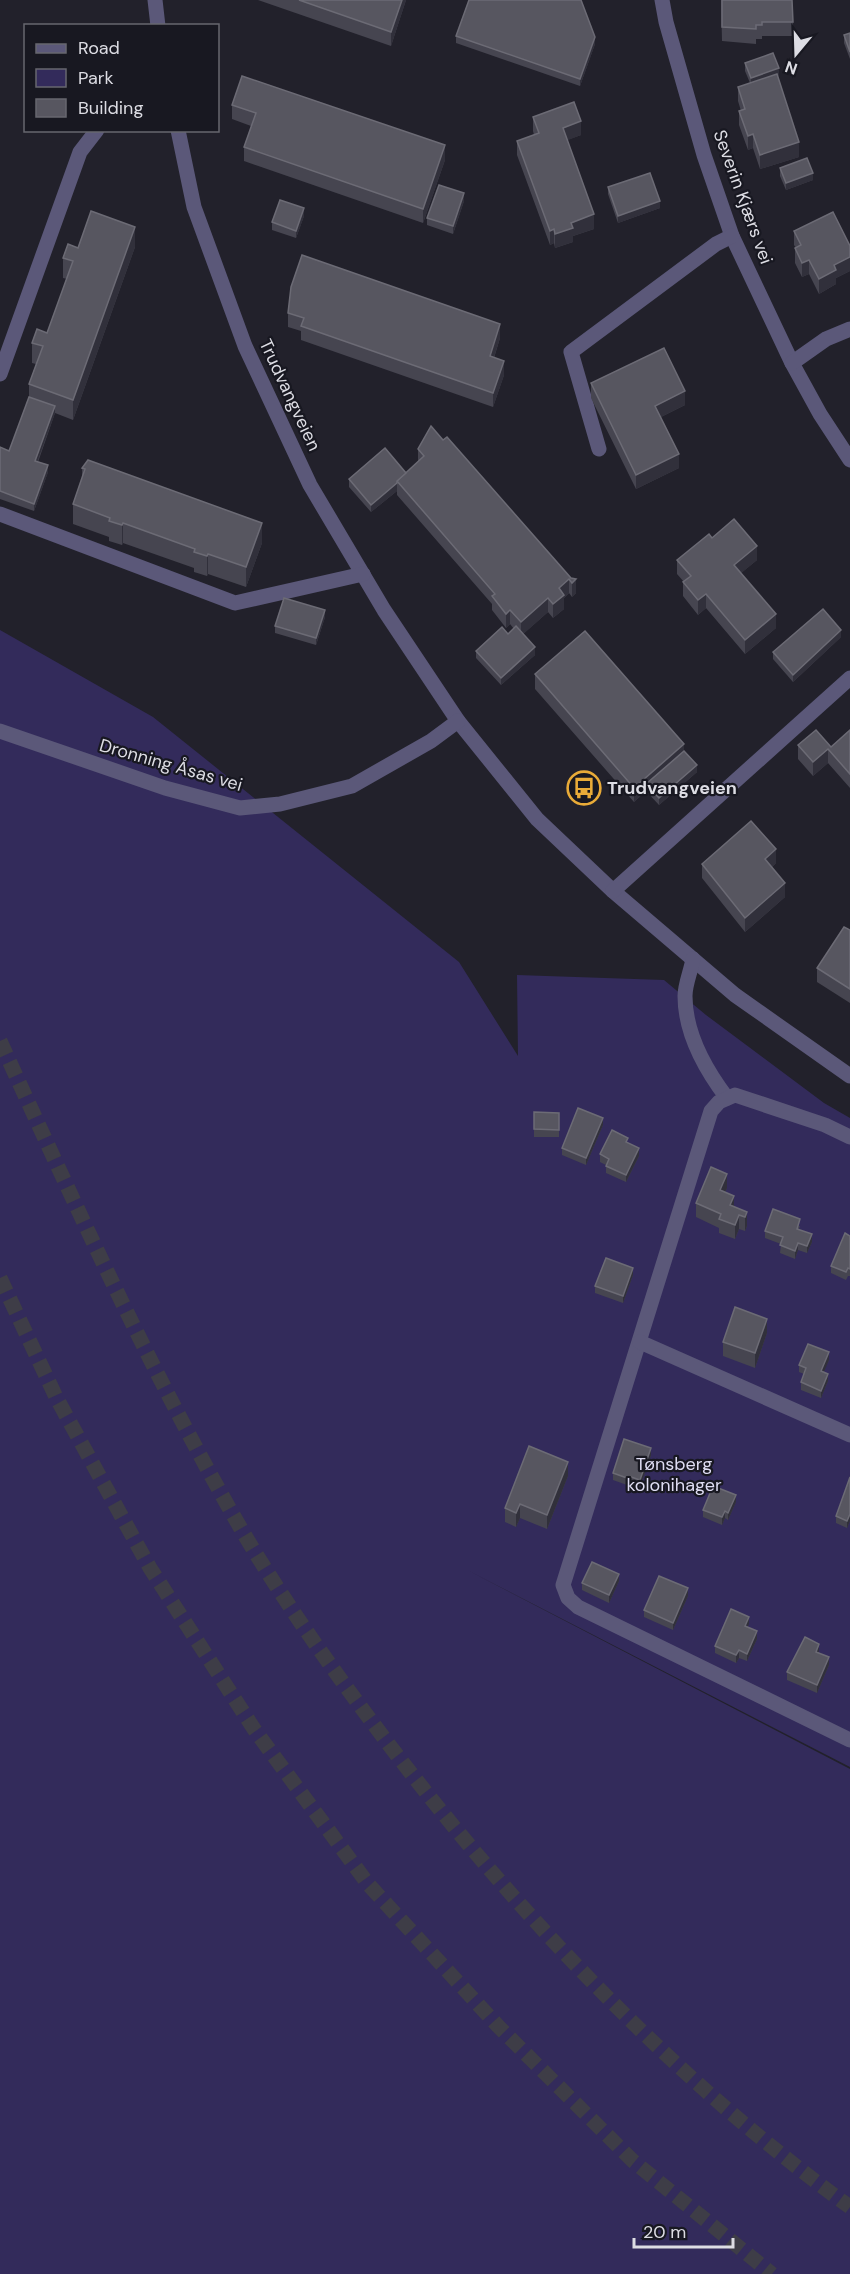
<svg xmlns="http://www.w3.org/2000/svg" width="850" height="2274" font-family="'DM Sans',sans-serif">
	<rect width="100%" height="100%" fill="#22212b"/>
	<!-- green -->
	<path fill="#332b5b" d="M0 630 153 717 459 962 518 1056 517 975 664 980 706 1015 824 1103 850 1118V1767L467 1570 850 1769V2274H0Z"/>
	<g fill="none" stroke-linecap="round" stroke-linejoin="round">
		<!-- major-tunnel -->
		<g stroke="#3e3d47" stroke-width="15" stroke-dasharray="15 8" stroke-linecap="butt">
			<path d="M0 1041C77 1208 152 1375 244 1534 288 1608 338 1677 390 1746 522 1919 674 2079 850 2207"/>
			<path d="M0 1278 56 1397 150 1568 254 1729 368 1884 497 2025 633 2161 772 2274"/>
		</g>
		<!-- minor -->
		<g stroke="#5b5879" stroke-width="15">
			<path d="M155 0 158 26"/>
			<path d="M662 0 666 22 704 155 732 236 792 363 820 414 850 460"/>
			<path d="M178 130 194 207 245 346 310 485 384 610 458 721 537 819 613 891 735 995 850 1076"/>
			<path d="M792 363 826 339 850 329"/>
			<path d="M0 374 80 152 97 130"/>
			<path d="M599 449 571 352 716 244 732 236"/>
			<path d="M0 514 235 603 363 574"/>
			<path d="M0 731 165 788 240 808 280 804 352 786 431 741 458 721"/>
			<path d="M613 891 850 678"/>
			<path d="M693 959C691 971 685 984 685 996 685 1034 705 1069 727 1098"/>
			<path d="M850 1137 825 1125 735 1095 719 1102 711 1111 563 1585 568 1598 578 1607 850 1740"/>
			<path d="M640 1342 850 1435"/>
		</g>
	</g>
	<!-- wall -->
	<g fill="#464550">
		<path d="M258 0H406L391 46Z"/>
		<path d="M721 0H792L793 36H762V39H756V44L722 41Z"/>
		<path d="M850 33V59L844 43V35Z"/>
		<path d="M456 36 595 44 580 86 456 43Z"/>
		<path d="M745 63 779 75 777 76 799 157 760 169 753 148 748 150 739 125V111H741L738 101V87L750 83 745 71Z"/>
		<path d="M232 105 445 160 423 223 244 161V147L251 126 232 119Z"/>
		<path d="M533 117 581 135 567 140 594 229 573 236V242L555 248 554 243 550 245 517 155V141L534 135 533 131Z"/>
		<path d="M780 168 813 180 786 190 780 176Z"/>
		<path d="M608 187 660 208 618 223 608 194Z"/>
		<path d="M464 201 453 234 427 225V218Z"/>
		<path d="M304 216 296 238 272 230V222Z"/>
		<path d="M794 231 850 246V271L836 278V284L819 294 809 274 802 277 795 263V248H796L794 245Z"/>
		<path d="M135 247 73 420 55 413 38 462 48 472 34 511 0 499V447L9 451 29 397V384L36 364 32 363V343L47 333 67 279 63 278V258L78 248Z"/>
		<path d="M288 313 500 338 494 358 504 375 493 407 301 340V331L288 327Z"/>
		<path d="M591 383 685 405 661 417 679 468 636 489 591 398Z"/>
		<path d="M418 449 571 578 576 593 572 597 569 593 564 598V609L553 618 548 612 523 634 535 655 501 685 476 658V651L508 634 514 629 510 624 506 628 492 610V604L397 495V491L371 512 349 487V479L406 473 418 462Z"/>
		<path d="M82 468 262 543 246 587 208 574 207 576 194 572V568L123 543 122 545 109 541V537L73 524V504L82 479Z"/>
		<path d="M712 538 757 560 741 573 776 628 745 654 706 608 698 615 683 596V582H684L677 574V560Z"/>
		<path d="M325 617 316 645 275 633V626Z"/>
		<path d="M841 637 793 682 773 659V652Z"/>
		<path d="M535 674 684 751 697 772 659 805 646 791 634 802 535 689Z"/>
		<path d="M850 730V788L828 763 813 776 798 759V745L831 747Z"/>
		<path d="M776 863 772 867 785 897 745 932 702 878V864Z"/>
		<path d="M850 930V1003L817 982V968Z"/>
		<path d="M534 1112 559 1113V1137H534Z"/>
		<path d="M603 1125 586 1165 562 1155V1148Z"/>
		<path d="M628 1143 639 1156 626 1182 606 1173V1165L600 1162V1154Z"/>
		<path d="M727 1188 725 1192 734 1207 747 1212V1226L745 1231 739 1229 735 1239 719 1233V1228L696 1217V1203Z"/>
		<path d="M800 1226 799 1229 812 1242 807 1253 798 1250 795 1259 780 1253 781 1244 765 1238V1231Z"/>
		<path d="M850 1236V1276H848L846 1280 831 1273V1266Z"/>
		<path d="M633 1275 623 1303 595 1293V1286Z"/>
		<path d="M767 1333 755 1368 723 1356V1342Z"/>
		<path d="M829 1360 823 1372 828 1381 821 1398 801 1390V1382L804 1374 799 1372V1365Z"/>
		<path d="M651 1455 640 1487 628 1483 627 1485 613 1480V1473Z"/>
		<path d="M568 1476 547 1529 520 1518 516 1527 505 1522V1508Z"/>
		<path d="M850 1477V1521L847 1528 836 1523V1516Z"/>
		<path d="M736 1502 728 1520 725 1518 722 1525 703 1517V1510Z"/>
		<path d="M619 1581 609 1603 582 1590V1583Z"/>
		<path d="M688 1596 673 1630 644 1617V1610Z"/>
		<path d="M749 1624 747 1627 757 1639 747 1661 739 1658 736 1663 715 1653V1646Z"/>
		<path d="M819 1651 818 1653 829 1665 817 1693 787 1680V1672Z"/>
	</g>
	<!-- shaded-wall -->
	<g fill="#31303b">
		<path d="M402 0H406L391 46V32Z"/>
		<path d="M595 37V44L580 86V79Z"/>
		<path d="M779 68V75L751 86V78Z"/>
		<path d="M581 121V135L563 142V128Z"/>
		<path d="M753 134V148L748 150V136Z"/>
		<path d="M799 142V157L760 169V155Z"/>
		<path d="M445 145V160L423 223V209Z"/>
		<path d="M813 173V180L786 190V183Z"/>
		<path d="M464 193V201L453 234V226Z"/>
		<path d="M660 201V208L618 223V216Z"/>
		<path d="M304 208V216L296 238V231Z"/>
		<path d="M594 214V229L573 236V242L555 248V234L571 223Z"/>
		<path d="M135 227V247L73 420V400Z"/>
		<path d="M554 229V243L550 245V231Z"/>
		<path d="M850 257V271L836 278V284L819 294V279L834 265Z"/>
		<path d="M809 260V274L802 277V263Z"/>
		<path d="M500 324V338L490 370V356Z"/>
		<path d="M504 361V375L493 407V393Z"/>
		<path d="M685 391V405L655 420V406Z"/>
		<path d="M55 406V413L35 468V461Z"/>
		<path d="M679 454V468L636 489V475Z"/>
		<path d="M48 465V472L34 511V504Z"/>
		<path d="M397 483V491L371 512V505Z"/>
		<path d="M123 523V543L122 545V525Z"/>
		<path d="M262 523V543L246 587V567Z"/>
		<path d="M757 546V560L734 579V565Z"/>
		<path d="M208 554V574L207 576V556Z"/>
		<path d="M569 579V593L564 598V609L553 618V604L559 588Z"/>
		<path d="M576 579V593L572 597V583Z"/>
		<path d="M706 594V608L698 615V600Z"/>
		<path d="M548 598V612L521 636V622Z"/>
		<path d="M325 610V617L316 645V638Z"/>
		<path d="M510 610V624L506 628V614Z"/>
		<path d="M776 614V628L745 654V640Z"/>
		<path d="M841 630V637L793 682V675Z"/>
		<path d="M535 647V655L501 685V678Z"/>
		<path d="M684 744V758L646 784V791L634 802V788Z"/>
		<path d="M828 749V763L813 776V762Z"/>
		<path d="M697 765V772L659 805V798Z"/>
		<path d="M776 849V863L765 873V859Z"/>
		<path d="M785 883V897L745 932V918Z"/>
		<path d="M603 1118V1125L586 1165V1158Z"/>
		<path d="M639 1148V1156L626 1182V1175Z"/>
		<path d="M727 1174V1188L720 1204V1190Z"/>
		<path d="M734 1196V1210L730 1205Z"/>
		<path d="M747 1212V1226L745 1231V1217Z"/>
		<path d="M739 1215V1229L735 1239V1225Z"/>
		<path d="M812 1234V1242L807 1253V1246Z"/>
		<path d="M798 1243V1250L795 1259V1251Z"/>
		<path d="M633 1268V1275L623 1303V1296Z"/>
		<path d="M767 1319V1333L755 1368V1353Z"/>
		<path d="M829 1352V1360L821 1379V1371Z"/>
		<path d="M828 1374V1381L821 1398V1391Z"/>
		<path d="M651 1448V1455L640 1487V1480Z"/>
		<path d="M568 1462V1476L547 1529V1515Z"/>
		<path d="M736 1495V1502L728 1520V1513Z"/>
		<path d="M520 1504V1518L516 1527V1513Z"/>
		<path d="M725 1511V1518L722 1525V1517Z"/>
		<path d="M850 1514V1521L847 1528V1521Z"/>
		<path d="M619 1574V1581L609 1603V1595Z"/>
		<path d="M688 1588V1596L673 1630V1623Z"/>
		<path d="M749 1617V1624L745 1633V1626Z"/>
		<path d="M757 1631V1639L747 1661V1654Z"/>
		<path d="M819 1644V1651L816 1659V1652Z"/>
		<path d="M739 1650V1658L736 1663V1655Z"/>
		<path d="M829 1657V1665L817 1693V1685Z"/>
	</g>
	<!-- building -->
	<g fill="#575660" stroke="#6c6b75" stroke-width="1.5">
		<path d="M299 0H402L391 32Z"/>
		<path d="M469 0H581L595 37 580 79 456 36Z"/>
		<path d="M722 0H792L793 22H762V25H756V29L722 27Z"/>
		<path d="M850 33V52L844 35Z"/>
		<path d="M773 53 779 68 751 78 745 63Z"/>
		<path d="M777 74 799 142 760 155 753 134 748 136 739 111 745 109 738 87Z"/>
		<path d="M242 76 445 145 423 209 244 147 256 113 232 105Z"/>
		<path d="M574 102 581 121 563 128 594 214 571 223 573 228 555 234 554 229 550 231 517 141 539 133 533 117Z"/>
		<path d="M807 158 813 173 786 183 780 168Z"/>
		<path d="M650 173 660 201 618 216 608 187Z"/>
		<path d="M439 185 464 193 453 226 427 218Z"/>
		<path d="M280 200 304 208 296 231 272 222Z"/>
		<path d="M91 211 135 227 73 400 29 384 43 346 32 343 37 329 47 333 73 261 63 258 68 244 78 248Z"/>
		<path d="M833 212 850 246V257L834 265 836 270 819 279 809 260 802 263 795 248 801 245 794 231Z"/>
		<path d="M302 255 500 324 490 356 504 361 493 393 301 326 304 318 288 313 291 287Z"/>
		<path d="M664 348 685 391 655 406 679 454 636 475 591 383Z"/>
		<path d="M29 397 55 406 35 461 48 465 34 504 0 491V447L9 451Z"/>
		<path d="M431 426 443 440 447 437 571 578 576 579 572 583 569 579 559 588 564 595 553 604 548 598 521 622 510 610 506 614 492 596 495 594 397 481 424 456 418 449Z"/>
		<path d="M385 448 406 473 397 481V483L371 505 349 479Z"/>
		<path d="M88 460 262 523 246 567 208 554 207 556 194 552 195 549 123 523 122 525 109 521 110 518 73 504 85 469 82 468Z"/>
		<path d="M734 519 757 546 734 565 776 614 745 640 706 594 698 600 683 582 691 576 677 560 709 534 712 538Z"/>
		<path d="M284 598 325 610 316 638 275 626Z"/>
		<path d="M823 609 841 630 793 675 773 652Z"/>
		<path d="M516 626 535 647 501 678 476 651 502 627 508 634Z"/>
		<path d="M585 631 684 744 634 788 535 674Z"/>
		<path d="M816 730 831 747 850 730V774L828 749 813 762 798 745Z"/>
		<path d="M684 751 697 765 659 798 646 784Z"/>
		<path d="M751 821 776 849 765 859 785 883 745 918 702 864Z"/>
		<path d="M844 927 850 930V989L817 968Z"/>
		<path d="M578 1108 603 1118 586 1158 562 1148Z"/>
		<path d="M534 1112 559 1113V1130L534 1129Z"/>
		<path d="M612 1130 628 1138 626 1142 639 1148 626 1175 606 1166 609 1159 600 1154Z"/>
		<path d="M711 1167 727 1174 720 1190 734 1196 730 1205 747 1212 745 1217 739 1215 735 1225 719 1219 721 1214 696 1203Z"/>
		<path d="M773 1209 800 1219 797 1229 812 1234 807 1246 798 1243 795 1251 780 1245 783 1237 765 1231Z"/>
		<path d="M845 1233 850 1236V1269L848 1268 846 1272 831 1266Z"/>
		<path d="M606 1258 633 1268 623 1296 595 1286Z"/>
		<path d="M735 1307 767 1319 755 1353 723 1342Z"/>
		<path d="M808 1344 829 1352 821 1371 828 1374 821 1391 801 1382 806 1368 799 1365Z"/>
		<path d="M624 1439 651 1448 640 1480 628 1476 627 1478 613 1473Z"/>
		<path d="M529 1446 568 1462 547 1515 520 1504 516 1513 505 1508Z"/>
		<path d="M850 1477V1514L847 1521 836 1516Z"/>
		<path d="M713 1486 736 1495 728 1513 725 1511 722 1517 703 1510Z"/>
		<path d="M592 1562 619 1574 609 1595 582 1583Z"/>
		<path d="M659 1576 688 1588 673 1623 644 1610Z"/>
		<path d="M731 1609 749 1617 745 1626 757 1631 747 1654 739 1650 736 1655 715 1646Z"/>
		<path d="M805 1637 819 1644 816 1652 829 1657 817 1685 787 1672Z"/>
	</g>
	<!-- icons -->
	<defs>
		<g id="bus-ring" transform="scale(1.725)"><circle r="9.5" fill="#181821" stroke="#e9ab38" stroke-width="1.5"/><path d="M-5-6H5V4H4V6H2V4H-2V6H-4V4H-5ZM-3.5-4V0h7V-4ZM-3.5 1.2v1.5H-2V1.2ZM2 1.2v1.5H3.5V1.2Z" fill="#e9ab38"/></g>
	</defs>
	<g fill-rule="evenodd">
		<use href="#bus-ring" x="584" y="788"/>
	</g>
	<g text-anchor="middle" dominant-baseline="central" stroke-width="4.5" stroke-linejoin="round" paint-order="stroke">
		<!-- street labels -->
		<g font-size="18" fill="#dddde4" stroke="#181821">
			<text transform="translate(743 197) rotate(70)">Severin Kjærs vei</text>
			<text transform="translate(290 395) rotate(65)">Trudvangveien</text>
			<text transform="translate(171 765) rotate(16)">Dronning Åsas vei</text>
		</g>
		<!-- poi labels -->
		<g font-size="18" font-weight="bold" fill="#dddde4" stroke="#181821" text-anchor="start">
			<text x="607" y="788">Trudvangveien</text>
		</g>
		<!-- park labels -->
		<g font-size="18" fill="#dfddf3" stroke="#181821">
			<text x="674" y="1464">Tønsberg<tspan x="674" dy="21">kolonihager</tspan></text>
		</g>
	</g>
	<!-- legend -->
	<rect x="24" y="24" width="195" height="108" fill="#181821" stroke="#67676f" stroke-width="1.5"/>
	<rect x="36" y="44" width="30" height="9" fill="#5b5879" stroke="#67676f" stroke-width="1.5"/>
	<text x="78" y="54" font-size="18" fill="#dddde4">Road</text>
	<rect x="36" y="69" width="30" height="18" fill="#332b5b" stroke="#67676f" stroke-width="1.5"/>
	<text x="78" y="84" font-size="18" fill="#dddde4">Park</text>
	<rect x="36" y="99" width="30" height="18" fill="#575660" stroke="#67676f" stroke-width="1.5"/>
	<text x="78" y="114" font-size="18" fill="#dddde4">Building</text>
	<!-- north arrow -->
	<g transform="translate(796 54) rotate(199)" stroke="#181821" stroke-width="4.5" paint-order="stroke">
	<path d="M0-4.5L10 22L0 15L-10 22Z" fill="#dddde4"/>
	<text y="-9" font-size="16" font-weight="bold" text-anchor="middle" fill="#dddde4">N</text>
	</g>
	<!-- scale -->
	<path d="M634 2238v9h99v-9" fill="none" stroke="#dddde4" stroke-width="3"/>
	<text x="643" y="2238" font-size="18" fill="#dddde4" stroke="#181821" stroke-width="4.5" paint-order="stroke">20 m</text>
</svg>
